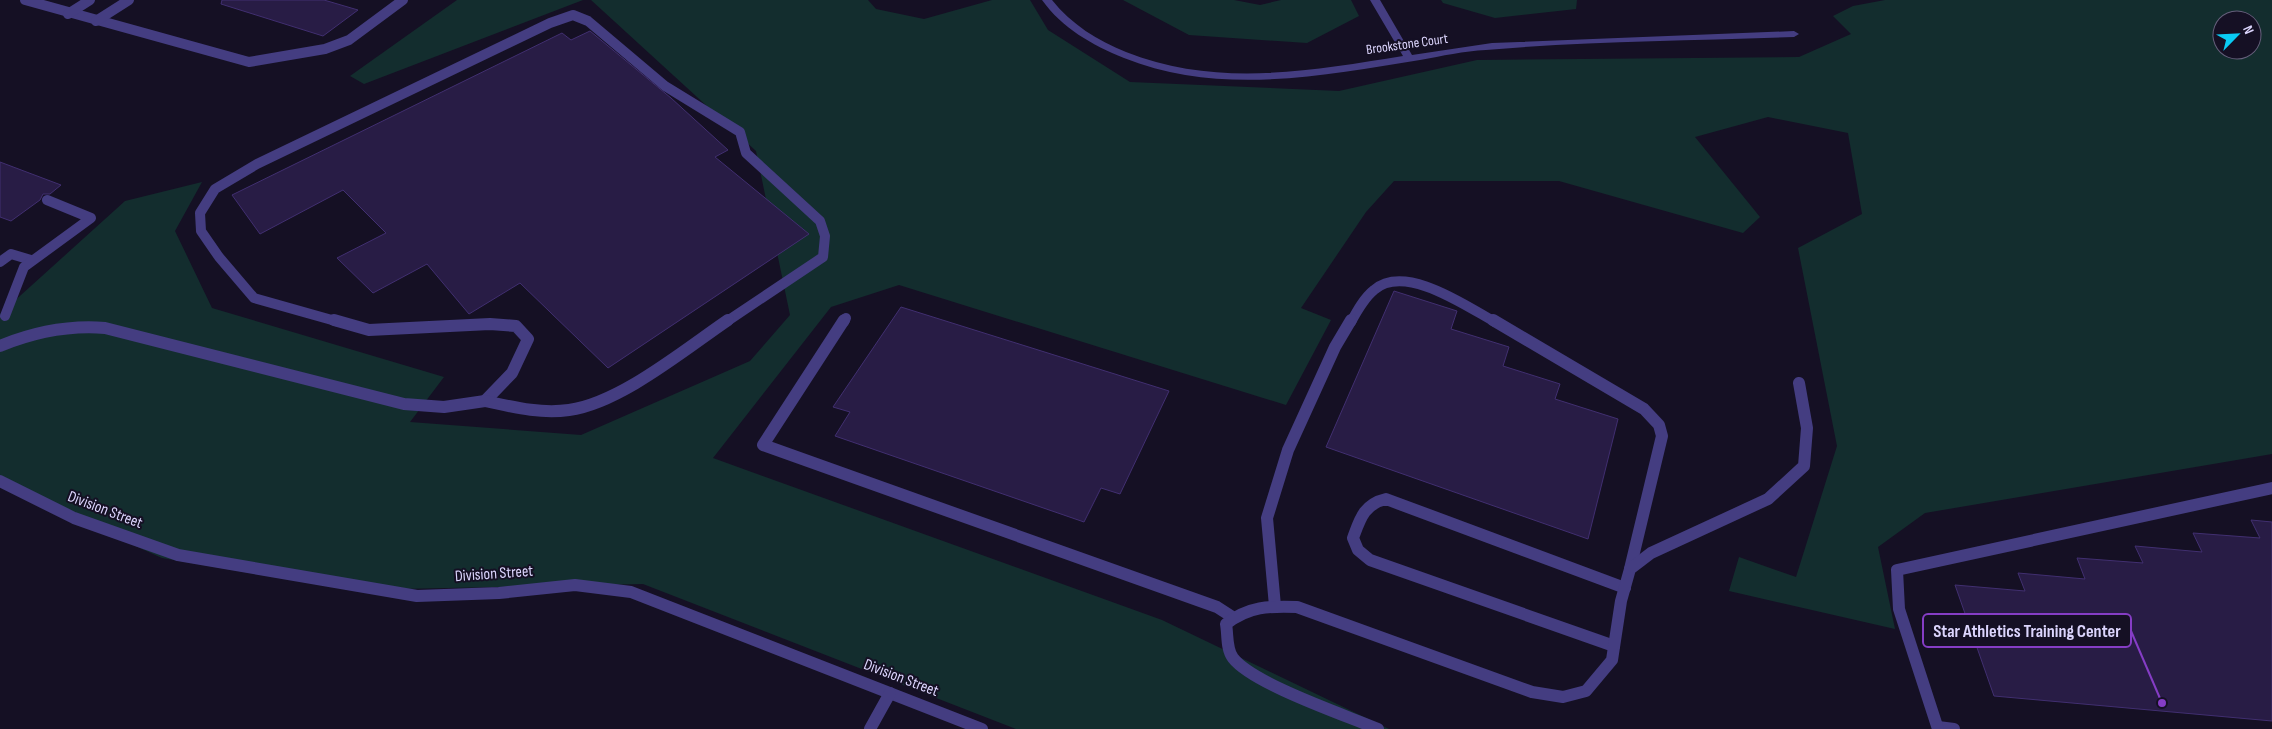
<svg xmlns="http://www.w3.org/2000/svg" width="2272" height="729" font-family="'Sofia Sans Condensed',sans-serif">
	<rect width="100%" height="100%" fill="#151024"/>
	<!-- green -->
	<g fill="#132d2e" fill-rule="evenodd">
		<path d="M457 0H583L364 84 350 76Z"/>
		<path d="M591 0H868L876 9 924 19 992 0H1030L1048 30 1130 82 1339 91 1477 60 1799 57 1851 34 1833 16 1853 6 1885 0H2272V454L1925 513 1878 547 1895 629 1729 591 1739 557 1796 577 1837 446 1798 248 1862 214 1848 133 1768 117 1695 137 1760 217 1743 233 1559 181H1394L1366 212 1301 308 1331 320 1286 405 899 285 831 307 713 458 1162 620 1389 729H1016L643 584 350 590 162 558 0 485V314L125 201 202 182 175 231 212 308 444 377 410 422 581 435 750 361 790 315 756 151ZM2222 20H2252V50H2222Z"/>
		<path d="M1123 0H1234L1260 5 1281 0H1351L1359 16 1307 43 1189 35Z"/>
		<path d="M1441 0H1577L1576 9 1495 18 1443 3Z"/>
	</g>
	<!-- building -->
	<g fill="#281c45" stroke="#412f70">
		<path d="M222 0H324L358 10 323 36 221 4Z"/>
		<path d="M590 31 671 98 728 150 715 157 809 234 608 368 520 283 469 314 427 264 373 293 337 258 386 233 343 190 260 234 232 195 562 33 571 40Z"/>
		<path d="M0 162 61 185 50 194H43L40 200 11 221 0 217Z"/>
		<path d="M1394 291 1457 311 1451 329 1509 347 1503 366 1560 384 1555 399 1618 419 1588 539 1326 447Z"/>
		<path d="M901 307 1169 391 1120 494 1101 488 1084 522 835 436 850 412 833 407Z"/>
		<path d="M2251 520 2272 522V721L1994 696 1955 585 2025 591 2018 573 2085 579 2077 558 2143 563 2135 546 2202 552 2193 533 2260 538Z"/>
	</g>
	<g fill="none" stroke-linecap="round" stroke-linejoin="round">
		<!-- lane-far1 -->
		<g stroke="#443d81" stroke-width="10">
			<path d="M25 0 249 62 325 49 349 40 403 0"/>
			<path d="M68 14 90 0"/>
			<path d="M96 21 129 0"/>
			<path d="M0 262 11 254 31 260"/>
			<path d="M5 316 24 267 91 218 47 200"/>
			<path d="M339 322 254 298 219 257 201 231 200 213 215 189 257 164 550 23 573 15 588 21 665 86 740 132 746 153 820 221 825 236 823 257 726 322"/>
			<path d="M844 322 846 318"/>
			<path d="M1351 322C1357 311 1364 298 1374 290 1405 263 1466 306 1495 322"/>
		</g>
		<!-- lane -->
		<g stroke="#443d81" stroke-width="12">
			<path d="M334 320 369 330 490 324 516 326 528 339 512 373 485 401"/>
			<path d="M844 320 763 445 1217 607 1234 618"/>
			<path d="M1493 320 1644 409 1659 425 1662 436 1630 569"/>
			<path d="M0 346C34 332 68 325 105 328L404 404 444 407 485 401"/>
			<path d="M485 401C513 407 540 414 569 410 620 403 684 350 728 320"/>
			<path d="M0 481 74 518 178 555 417 596 499 593 575 585 631 592 982 729"/>
			<path d="M1275 606 1267 518 1288 450 1335 347 1351 320"/>
			<path d="M1614 646 1370 560 1358 550 1353 538C1360 519 1364 504 1386 499L1625 588"/>
			<path d="M1938 727 1954 729"/>
			<path d="M870 729 890 693"/>
			<path d="M1378 729C1345 715 1253 684 1233 658 1226 649 1228 634 1226 624 1249 606 1269 606 1297 607L1532 692 1563 697 1586 691 1612 660 1621 601 1630 569 1651 553 1768 499 1804 466 1807 428 1799 383"/>
			<path d="M1938 729 1899 609 1897 570 2272 488"/>
		</g>
		<!-- street -->
		<path fill="#443d81" fill-rule="evenodd" d="M1042 0H1052C1071 24 1098 41 1126 52 1217 88 1309 71 1403 56L1370 0H1380L1412 55 1492 43 1794 31 1799 34 1794 37C1691 41 1588 41 1486 50 1464 51 1442 56 1420 60 1322 76 1219 96 1124 58 1092 45 1062 28 1042 0Z"/>
	</g>
	<g text-anchor="middle" dominant-baseline="central" stroke-width="4" stroke-linejoin="round" paint-order="stroke">
		<!-- far-street labels -->
		<g font-size="14" fill="#dcd5fd" stroke="#151024">
			<text transform="translate(1407 44) rotate(-8)">Brookstone Court</text>
		</g>
		<!-- street labels -->
		<g font-size="16" fill="#dcd5fd" stroke="#151024">
			<text transform="translate(105 510) rotate(21)">Division Street</text>
			<text transform="translate(494 574) rotate(-4)">Division Street</text>
			<text transform="translate(901 678) rotate(21)">Division Street</text>
		</g>
	</g>
	<!-- callouts -->
	<path fill="none" stroke="#853dc5" stroke-width="2" d="M2162 703L2131 631"/>
	<circle fill="#853dc5" stroke="#151024" stroke-width="2" cx="2162" cy="703" r="5"/>
	<rect fill="#151024" stroke="#853dc5" stroke-width="2" x="1923" y="614" width="208" height="33" rx="5"/>
	<g font-size="18" text-anchor="middle" font-weight="bold" fill="#dcd5fd">
		<text x="2027" y="637">Star Athletics Training Center</text>
	</g>
	<!-- north arrow -->
	<g transform="translate(2237 35) rotate(66)"><circle r="24" fill="#151024" stroke="#655f7b"/>
	<path d="M0-4L9 19L0 12L-9 19Z" fill="#0acbf4"/>
	<text y="-8" font-size="14" font-weight="bold" text-anchor="middle" fill="#dcd5fd">N</text>
	</g>
</svg>
